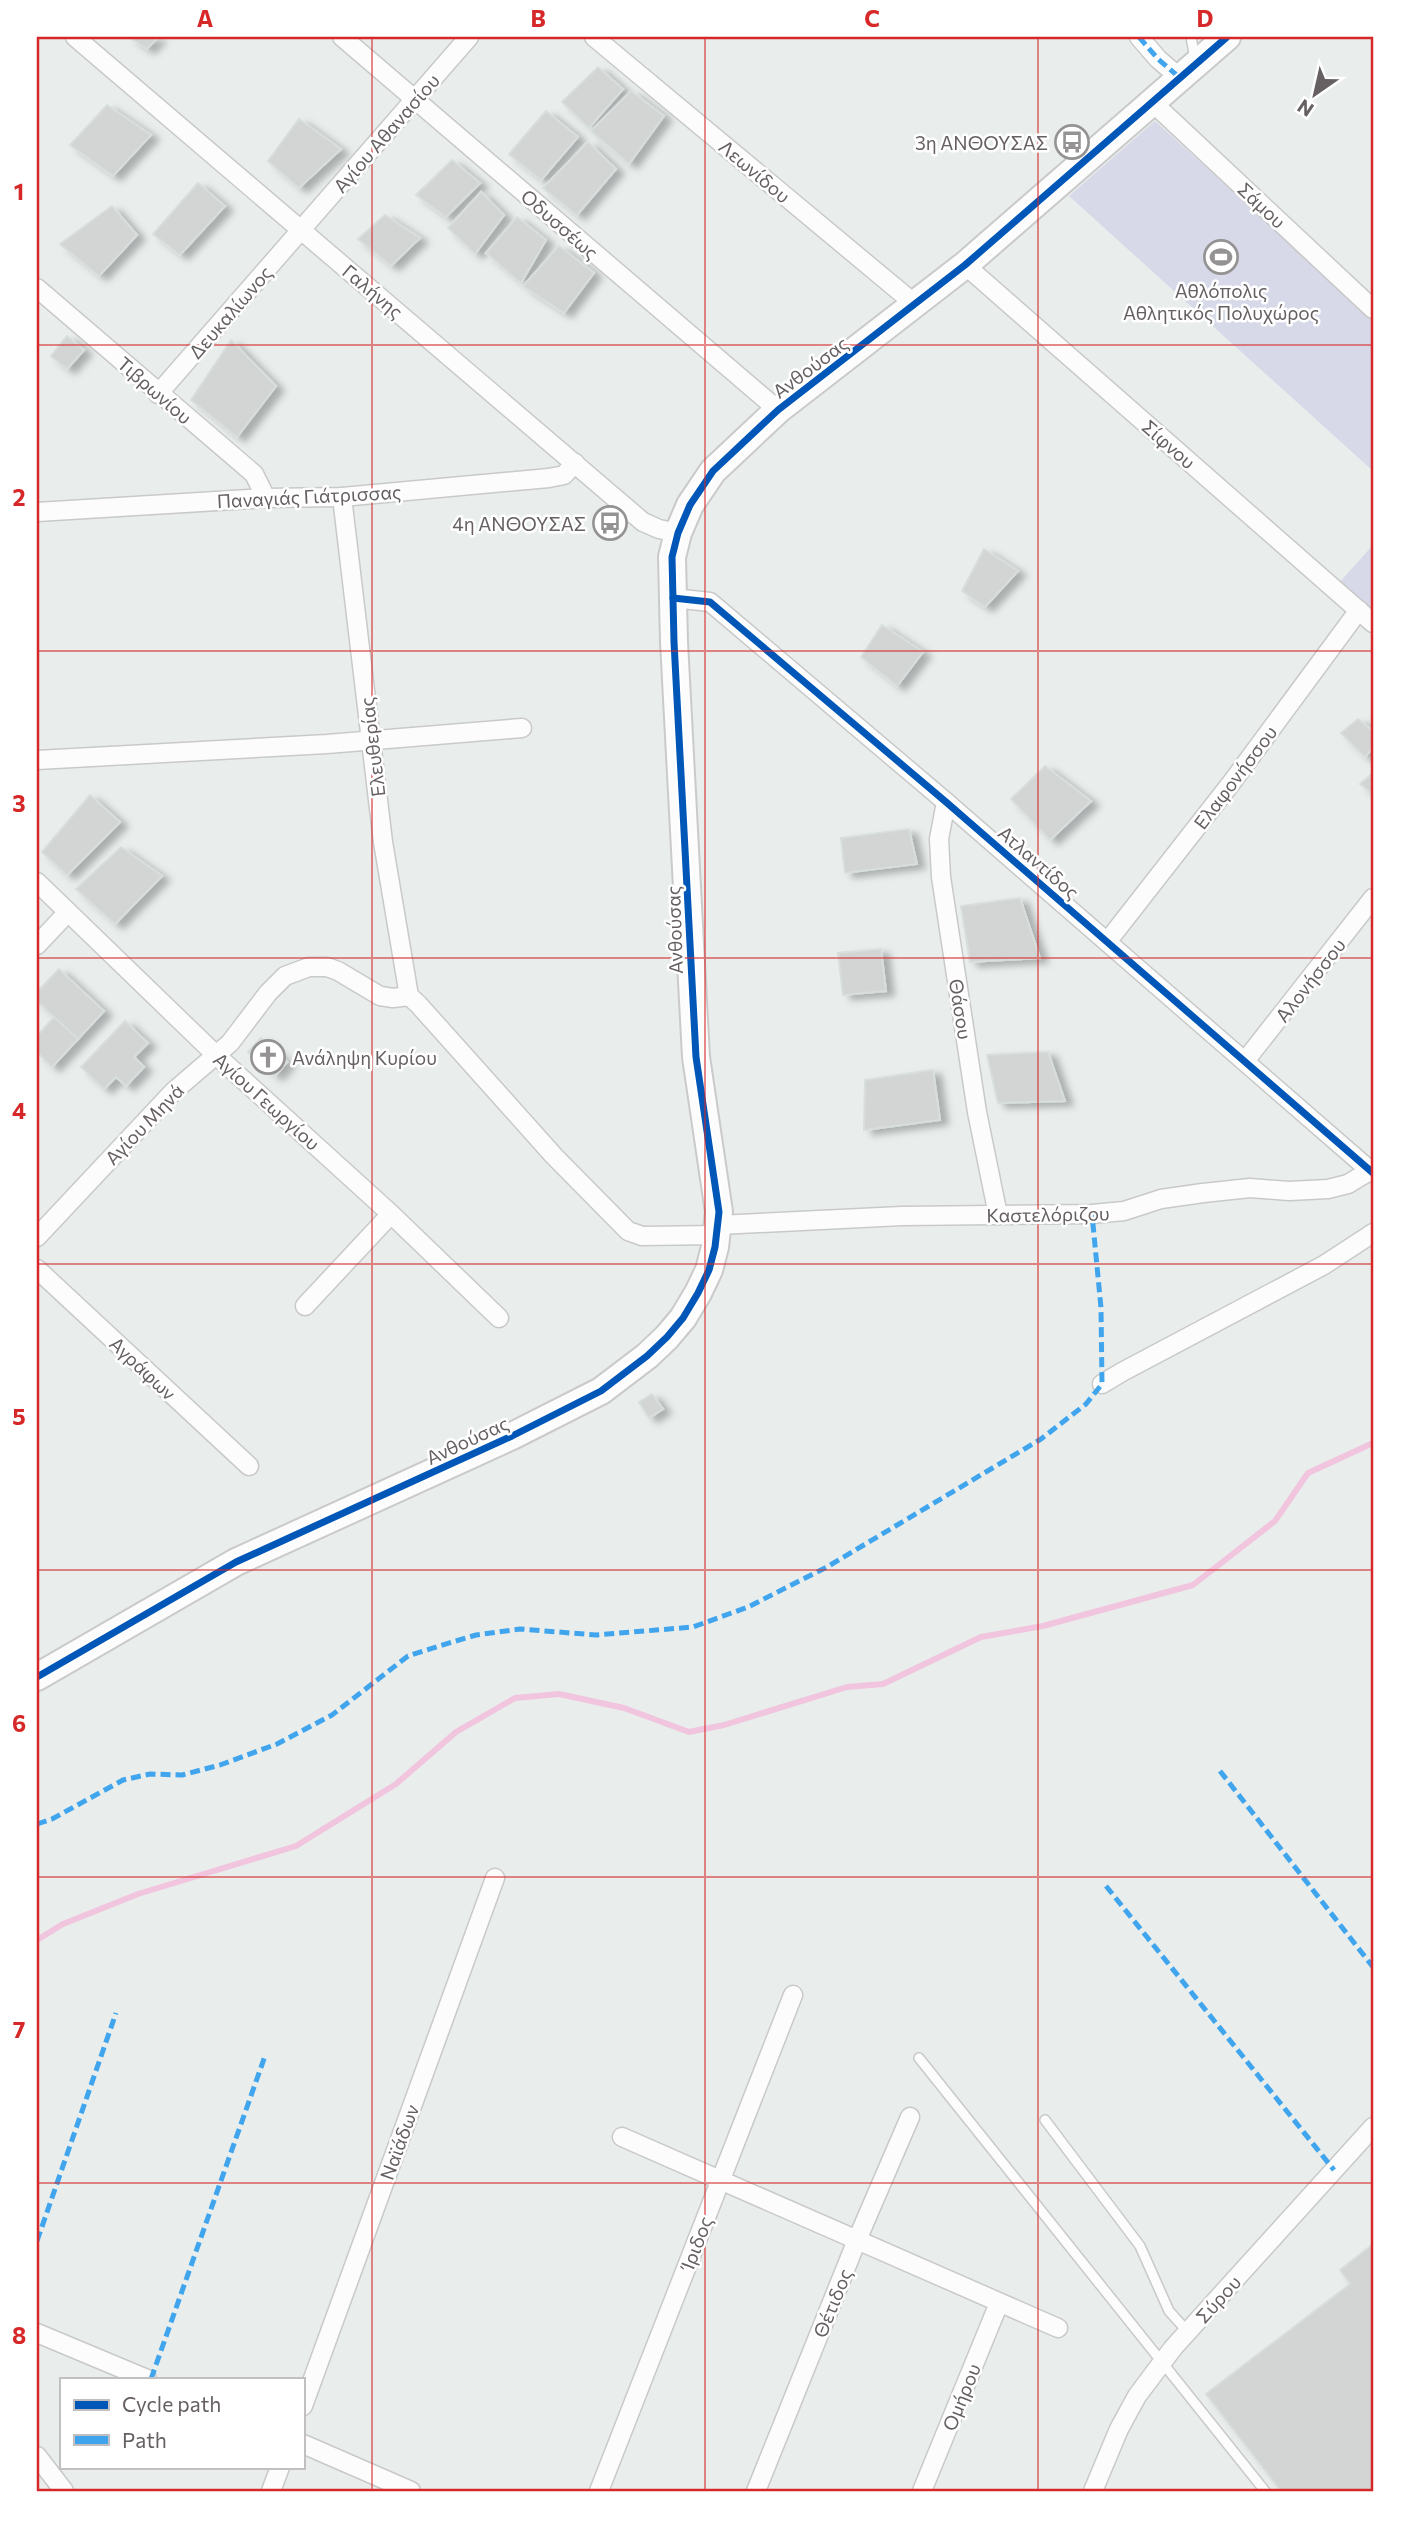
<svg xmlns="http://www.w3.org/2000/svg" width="1410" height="2528" font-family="Commissioner,sans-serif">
	<defs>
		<filter id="shadow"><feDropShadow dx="8" dy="4.5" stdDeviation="3.5" flood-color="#0004"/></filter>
	</defs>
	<rect width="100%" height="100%" fill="#e9eeed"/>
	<!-- green -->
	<g fill="#d7d9e8">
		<path d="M1155 121 1373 318V471L1069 196Z"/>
		<path d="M1373 545V613L1339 583Z"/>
	</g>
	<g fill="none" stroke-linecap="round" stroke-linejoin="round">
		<!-- stream -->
		<path stroke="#f1c5de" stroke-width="6" d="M37 1940 63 1924 138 1894 296 1846 396 1784 456 1732 515 1698 559 1694 624 1708 689 1732 724 1725 847 1687 883 1684 981 1637 1043 1626 1193 1585 1275 1521 1308 1473 1373 1443"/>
	</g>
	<!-- building -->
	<g fill="#d2d5d4" stroke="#d8dedc" stroke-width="2" filter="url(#shadow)">
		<path d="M129 37H158L147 49Z"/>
		<path d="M598 67 623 89 589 128 562 102Z"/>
		<path d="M631 91 664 116 629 164 591 131Z"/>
		<path d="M107 105 151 135 113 176 70 145Z"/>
		<path d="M546 111 578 137 541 180 509 154Z"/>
		<path d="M299 119 341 149 299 188 268 161Z"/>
		<path d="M588 142 616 169 577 215 543 188Z"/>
		<path d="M452 160 480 183 446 217 416 195Z"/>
		<path d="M198 183 225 206 180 255 153 234Z"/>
		<path d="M481 192 504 215 475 254 448 228Z"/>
		<path d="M112 206 137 235 99 276 60 244Z"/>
		<path d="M385 215 420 238 391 266 358 239Z"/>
		<path d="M517 217 546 240 521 283 486 253Z"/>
		<path d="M559 246 594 273 564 313 523 286Z"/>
		<path d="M67 336 84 350 67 369 51 356Z"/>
		<path d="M231 340 276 386 237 437 191 400Z"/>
		<path d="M984 549 1018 571 985 607 962 591Z"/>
		<path d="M882 625 923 652 897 686 861 657Z"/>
		<path d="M1358 719 1373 731V748L1365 757 1341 733Z"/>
		<path d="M1045 766 1091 801 1050 840 1011 799Z"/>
		<path d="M1373 773V794L1360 784Z"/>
		<path d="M90 795 120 822 67 875 42 852Z"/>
		<path d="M909 829 917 864 845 873 841 838Z"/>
		<path d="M121 847 162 876 115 924 76 889Z"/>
		<path d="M1020 898 1040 958 970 962 961 906Z"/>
		<path d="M881 949 886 991 843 995 838 953Z"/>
		<path d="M59 969 104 1011 78 1039 37 1001V992Z"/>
		<path d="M54 1017 78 1039 52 1067 37 1052V1036Z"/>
		<path d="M125 1021 148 1043 134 1057 144 1067 126 1086 116 1077 104 1089 81 1067Z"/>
		<path d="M261 1038 287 1062 275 1076 248 1052Z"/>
		<path d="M1048 1052 1065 1101 998 1103 987 1055Z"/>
		<path d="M933 1070 940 1120 864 1130 865 1080Z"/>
		<path d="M652 1394 663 1409 649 1418 639 1402Z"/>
		<path d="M1373 2244V2491H1281L1206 2394 1350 2284 1340 2270Z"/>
	</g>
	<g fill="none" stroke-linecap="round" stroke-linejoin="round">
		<!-- lane casing -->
		<g stroke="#c9c9c9" stroke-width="12">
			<g id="lane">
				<path d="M1191 37 1195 59"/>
				<path d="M919 2058 1265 2491"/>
				<path d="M1045 2120 1140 2246 1169 2311 1188 2332"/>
			</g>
		</g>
		<!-- street casing -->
		<g stroke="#c9c9c9" stroke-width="21">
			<g id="street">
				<path d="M75 37 643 522 659 529 678 533"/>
				<path d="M342 37 778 410"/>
				<path d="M594 37 916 305"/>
				<path d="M1139 37 1158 59 1180 78"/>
				<path d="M1152 102 1373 309"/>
				<path d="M965 265 1373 623"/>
				<path d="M37 288 254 474 266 498"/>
				<path d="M158 394 469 37"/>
				<path d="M342 497 383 842 409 996"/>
				<path d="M37 512 266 498 342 497 549 478 564 475 575 463"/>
				<path d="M673 598 710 602 946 802 1373 1173"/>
				<path d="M37 760 327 744 522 728"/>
				<path d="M946 802 939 839 941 877 977 1112 998 1215"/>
				<path d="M37 882 217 1056 391 1214 499 1318"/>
				<path d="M1107 942 1232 782 1359 610"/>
				<path d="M37 945 68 912"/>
				<path d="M1245 1061 1373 898"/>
				<path d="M719 1225 902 1216 1092 1214 1124 1211 1161 1199 1203 1193 1250 1188 1289 1191 1328 1189 1348 1184 1371 1170"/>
				<path d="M37 1237 174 1091 230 1043 268 993 285 976 309 967H327L338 971 380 996 393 998 409 996 418 1004 554 1156 628 1231 642 1236 717 1235"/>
				<path d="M37 1269 249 1466"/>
				<path d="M305 1306 391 1214"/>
				<path d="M1102 1384 1122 1372 1324 1265 1373 1233"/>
				<path d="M622 2137 1058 2328"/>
				<path d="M37 2333 147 2379"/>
				<path d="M303 2406 495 1878"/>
				<path d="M303 2444 411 2491"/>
				<path d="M37 2456 64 2491"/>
				<path d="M271 2491 280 2467"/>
				<path d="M599 2491 793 1995"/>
				<path d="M756 2491 857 2240 910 2117"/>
				<path d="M922 2491 999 2303"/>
				<path d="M1093 2491 1119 2429 1137 2396 1173 2348 1373 2127"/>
			</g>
		</g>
		<!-- secondary casing -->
		<g stroke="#cacaca" stroke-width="30">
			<path id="secondary" d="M37 1677 236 1562 512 1436 601 1391 647 1356 667 1337 683 1318 698 1293 709 1270 715 1247 719 1212 696 1057 674 642 672 557 678 533 690 505 713 471 778 410 965 265 1227 37"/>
		</g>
		<!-- lane -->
		<use href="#lane" stroke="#fcfcfc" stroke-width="9"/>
		<!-- street -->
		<use href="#street" stroke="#fcfcfc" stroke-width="18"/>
		<!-- secondary -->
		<use href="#secondary" stroke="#fcfcfc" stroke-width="26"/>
		<!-- quiet -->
		<g stroke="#41a5ee" stroke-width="5" stroke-dasharray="10 5" stroke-linecap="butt">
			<path d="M1139 37 1158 59 1180 78"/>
			<path d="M1220 1771 1373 1967"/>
			<path d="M37 1824 52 1819 123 1780 150 1774 182 1775 220 1765 277 1744 332 1715 408 1656 439 1646 476 1635 520 1629 596 1635 693 1627 748 1607 827 1567 1041 1439 1086 1404 1102 1384 1101 1308 1092 1214"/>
			<path d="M1106 1886 1334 2170"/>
			<path d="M37 2241 116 2013"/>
			<path d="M151 2379 265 2056"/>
		</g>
		<!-- cycleway casing -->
		<g stroke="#fff" stroke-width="11">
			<g id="cycleway">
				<path d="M673 598 710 602 946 802 1373 1173"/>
				<path d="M37 1677 236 1562 512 1436 601 1391 647 1356 667 1337 683 1318 698 1293 709 1270 715 1247 719 1212 696 1057 674 642 672 557 678 533 690 505 713 471 778 410 965 265 1227 37"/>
			</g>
		</g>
		<!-- cycleway -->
		<use href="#cycleway" stroke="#0057b8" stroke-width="7"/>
	</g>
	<!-- grid -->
	<path fill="none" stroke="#d62828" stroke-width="2" stroke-opacity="0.55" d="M372 37V2491M705 37V2491M1038 37V2491M37 345H1373M37 651H1373M37 958H1373M37 1264H1373M37 1570H1373M37 1877H1373M37 2183H1373"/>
	<!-- icons -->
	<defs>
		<g id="bus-ring" transform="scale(1.75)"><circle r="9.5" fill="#fff" stroke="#949293" stroke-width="1.5"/><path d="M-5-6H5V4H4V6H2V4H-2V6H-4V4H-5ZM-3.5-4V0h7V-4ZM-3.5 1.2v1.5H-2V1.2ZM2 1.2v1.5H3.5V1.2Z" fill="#949293"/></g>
		<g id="stadium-ring" transform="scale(1.75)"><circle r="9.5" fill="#fff" stroke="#949293" stroke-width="1.5"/><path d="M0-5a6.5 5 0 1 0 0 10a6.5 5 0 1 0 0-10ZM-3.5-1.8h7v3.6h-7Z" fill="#949293"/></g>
		<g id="church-ring" transform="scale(1.75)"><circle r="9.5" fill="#fff" stroke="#949293" stroke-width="1.5"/><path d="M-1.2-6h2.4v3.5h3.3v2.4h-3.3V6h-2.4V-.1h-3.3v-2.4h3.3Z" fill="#949293"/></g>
	</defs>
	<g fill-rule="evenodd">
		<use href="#bus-ring" x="1072" y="142"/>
		<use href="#stadium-ring" x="1221" y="257"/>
		<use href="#bus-ring" x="610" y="523"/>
		<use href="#church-ring" x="268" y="1057"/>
	</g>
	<g text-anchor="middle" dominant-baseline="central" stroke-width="5" stroke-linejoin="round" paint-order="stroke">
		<!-- street labels -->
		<g font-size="19" fill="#666062" stroke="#fff">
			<text transform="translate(386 133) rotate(-49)">Αγίου Αθανασίου</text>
			<text transform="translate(755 171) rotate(40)">Λεωνίδου</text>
			<text transform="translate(1262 205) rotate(43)">Σάμου</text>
			<text transform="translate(560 224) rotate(41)">Οδυσσέως</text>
			<text transform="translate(373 291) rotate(40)">Γαλήνης</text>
			<text transform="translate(230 312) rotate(-49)">Δευκαλίωνος</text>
			<text transform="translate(810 367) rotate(-37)">Ανθούσας</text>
			<text transform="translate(155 390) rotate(41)">Τιβρωνίου</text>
			<text transform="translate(1169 444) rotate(41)">Σίφνου</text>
			<text transform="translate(309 496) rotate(-3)">Παναγιάς Γιάτρισσας</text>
			<text transform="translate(372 747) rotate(-97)">Ελευθερίας</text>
			<text transform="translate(1235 777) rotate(-53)">Ελαφονήσσου</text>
			<text transform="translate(1039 862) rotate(41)">Ατλαντίδος</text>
			<text transform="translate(674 930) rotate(-92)">Ανθούσας</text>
			<text transform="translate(1310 980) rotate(-52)">Αλονήσσου</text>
			<text transform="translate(961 1009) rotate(81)">Θάσου</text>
			<text transform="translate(267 1101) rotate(42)">Αγίου Γεωργίου</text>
			<text transform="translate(144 1124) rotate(-46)">Αγίου Μηνά</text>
			<text transform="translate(1048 1214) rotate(-1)">Καστελόριζου</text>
			<text transform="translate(143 1368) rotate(43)">Αγράφων</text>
			<text transform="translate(467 1440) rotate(-25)">Ανθούσας</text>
			<text transform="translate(399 2142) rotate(-70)">Ναϊάδων</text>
			<text transform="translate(696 2243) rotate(-69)">Ίριδος</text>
			<text transform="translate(1218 2299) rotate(-48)">Σύρου</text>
			<text transform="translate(832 2303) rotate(-68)">Θέτιδος</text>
			<text transform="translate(961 2397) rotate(-68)">Ομήρου</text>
		</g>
		<!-- poi labels -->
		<g font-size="19" fill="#666062" stroke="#fff" text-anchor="end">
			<text x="1048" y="142">3η ΑΝΘΟΥΣΑΣ</text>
			<text x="1221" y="290" text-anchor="middle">Αθλόπολις<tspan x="1221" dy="22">Αθλητικός Πολυχώρος</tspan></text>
			<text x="586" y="523">4η ΑΝΘΟΥΣΑΣ</text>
			<text x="292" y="1057" text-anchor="start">Ανάληψη Κυρίου</text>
		</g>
	</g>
	<!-- border -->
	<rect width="1410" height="2528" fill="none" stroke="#ffffff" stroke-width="77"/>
	<!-- legend -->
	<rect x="60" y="2378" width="245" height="91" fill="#ffffff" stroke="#c2bfc0" stroke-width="2"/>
	<rect x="74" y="2400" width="35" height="10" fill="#0057b8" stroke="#c2bfc0" stroke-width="2"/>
	<text x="122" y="2412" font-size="21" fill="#666062">Cycle path</text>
	<rect x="74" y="2435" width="35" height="10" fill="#41a5ee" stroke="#c2bfc0" stroke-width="2"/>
	<text x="122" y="2448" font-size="21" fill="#666062">Path</text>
	<!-- north arrow -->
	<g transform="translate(1315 94) rotate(214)" stroke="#ffffff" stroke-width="5" paint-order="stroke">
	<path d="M0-5L12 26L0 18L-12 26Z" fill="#666062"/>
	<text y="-10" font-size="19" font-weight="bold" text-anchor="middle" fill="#666062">N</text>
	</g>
	<rect x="38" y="38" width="1334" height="2452" fill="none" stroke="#d62828" stroke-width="2.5"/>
	<g font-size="23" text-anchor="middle" font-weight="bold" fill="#d62828">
		<text x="205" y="27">A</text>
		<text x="538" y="27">B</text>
		<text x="872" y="27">C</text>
		<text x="1205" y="27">D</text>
		<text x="19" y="200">1</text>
		<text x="19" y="506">2</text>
		<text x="19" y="812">3</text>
		<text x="19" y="1119">4</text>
		<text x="19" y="1425">5</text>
		<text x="19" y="1732">6</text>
		<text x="19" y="2038">7</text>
		<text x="19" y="2344">8</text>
	</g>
</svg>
